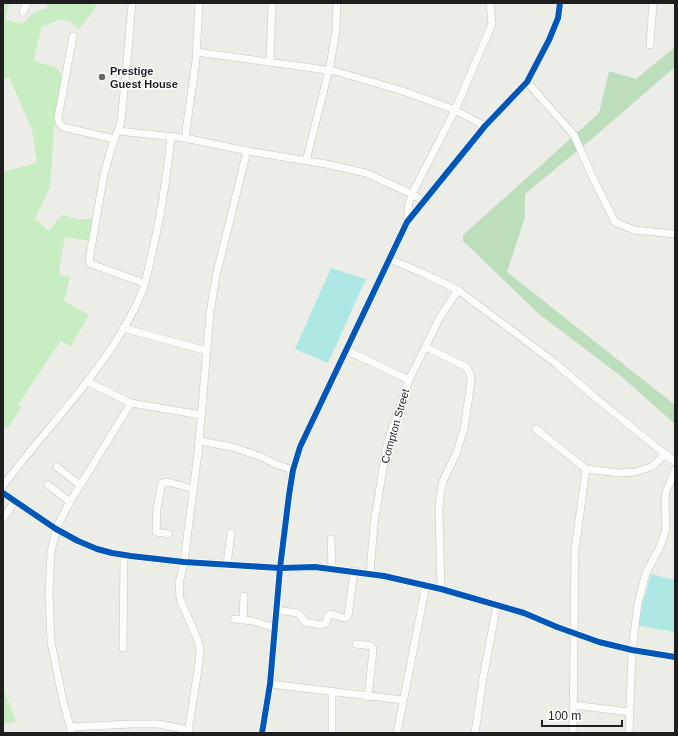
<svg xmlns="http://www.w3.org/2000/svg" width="678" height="736" font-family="Helvetica,sans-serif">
	<rect width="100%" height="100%" fill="#ecede6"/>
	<!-- grass -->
	<g fill="#c9edc3">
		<path d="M3 3H9L5 20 22 24 34 12 47 8V3H96L95 9 79 29 71 22 60 20 42 26 33 61 56 67 60 72 62 82 54 130 50 187 35 219 49 231 57 220 63 215 78 219H93L91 241 65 237 59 269 61 276 70 277 64 301 89 315 70 347 61 340 18 405 21 408 8 428 3 425V172L37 163 32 130 9 77 3 80Z"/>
		<path d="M3 688 16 721 3 724Z"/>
	</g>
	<!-- forest -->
	<path fill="#bddebd" d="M675 47V67L594 137 525 194V217L507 272 675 405V424L622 377 539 314 463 241V235L599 113 609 71 636 79Z"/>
	<!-- pitch -->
	<g fill="#aee8e5">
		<path d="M331 268 366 279 328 363 295 349Z"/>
		<path d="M651 574 675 580V632L636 625Z"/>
	</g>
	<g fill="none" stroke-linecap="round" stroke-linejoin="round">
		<!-- minor casing -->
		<g stroke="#c5c5c2" stroke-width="8">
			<g id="minor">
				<path d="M132 3 127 62 121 121 118 131 114 139 104 174 89 261 91 264 144 283"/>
				<path d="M23 12 27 3"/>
				<path d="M73 36 58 118 60 124 63 127 114 139"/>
				<path d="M650 45 653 3"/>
				<path d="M196 52 334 71 400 90 455 110 485 126"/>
				<path d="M270 62 272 3"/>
				<path d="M527 82 574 135 592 176 615 222 634 230 675 234"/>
				<path d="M118 131 185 138 247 151 326 164 366 173 412 194 425 202"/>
				<path d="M185 138 196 60 199 3"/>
				<path d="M306 161 330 66 336 30 337 3"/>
				<path d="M407 221 409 203 412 194 455 110 492 24 490 3"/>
				<path d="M390 259 427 275 458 290 554 362 597 399 675 462"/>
				<path d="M123 328 207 351"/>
				<path d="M426 347 466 367 470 373 471 382 464 429 456 454 443 481 440 495 439 511 441 589"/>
				<path d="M346 350 409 380"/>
				<path d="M88 382 131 403 201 415"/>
				<path d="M536 429 586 469 619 473 635 472 651 467 666 454"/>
				<path d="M199 441 232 447 262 457 275 464 293 470"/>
				<path d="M57 467 80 485"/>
				<path d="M48 485 70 502"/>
				<path d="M3 486C49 423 112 365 142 292 147 278 150 262 153 248 162 211 167 174 171 137"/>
				<path d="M3 493 56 529 78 541 97 549 112 553 131 556 184 562 280 568 315 567 384 576 441 589 524 613 557 627 599 642 632 650 675 657"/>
				<path d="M3 519 15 501"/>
				<path d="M169 534 156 532 157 508 162 483 168 482 193 489"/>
				<path d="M331 539 332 569"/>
				<path d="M227 565 231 533"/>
				<path d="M370 574 374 524 387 444 409 380 440 317 458 290"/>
				<path d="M276 610 298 613 305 622 321 625 326 623 328 616 331 614 344 618 348 616 354 571"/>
				<path d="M234 619 253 621 275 628"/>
				<path d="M243 619 244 596"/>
				<path d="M356 644 372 646 373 650 368 697"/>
				<path d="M123 648 124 555"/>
				<path d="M270 684 403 700"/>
				<path d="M332 693V733"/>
				<path d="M573 705 630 712"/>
				<path d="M71 727 132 724H158L189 730"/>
				<path d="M72 733 63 701 51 642 49 593 51 552 56 529 68 505 131 403"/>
				<path d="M188 733 199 663 200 649 197 638 180 599 179 583 184 562 198 453 210 313 216 276 247 151"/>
				<path d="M262 733 270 684 280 568 289 495 293 470 300 447 407 222 485 126 527 82 549 40 558 18 560 3"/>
				<path d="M397 733 426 585"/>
				<path d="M475 733 483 678 497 605"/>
				<path d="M573 733 575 550 586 469"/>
				<path d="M629 733 632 650 638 603 646 573 660 547 666 529 665 502 666 492 675 470"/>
			</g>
		</g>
		<!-- minor -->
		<use href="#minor" stroke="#fcfcfb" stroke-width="7"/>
		<!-- cycleway casing -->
		<g stroke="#fff" stroke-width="8">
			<g id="cycleway">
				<path d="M3 493 56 529 78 541 97 549 112 553 131 556 184 562 280 568 315 567 384 576 441 589 524 613 557 627 599 642 632 650 675 657"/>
				<path d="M262 733 270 684 280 568 289 495 293 470 300 447 407 222 485 126 527 82 549 40 558 18 560 3"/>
			</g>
		</g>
		<!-- cycleway -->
		<use href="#cycleway" stroke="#0057b8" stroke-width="6"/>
	</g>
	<!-- markers -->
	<circle fill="#666664" stroke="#fff" stroke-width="1.5" cx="102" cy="77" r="4"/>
	<g text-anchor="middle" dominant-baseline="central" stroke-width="3" stroke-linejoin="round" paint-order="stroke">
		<!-- poi labels -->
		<g font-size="11" font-weight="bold" fill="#1e1e1e" stroke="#fff" text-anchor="start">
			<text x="110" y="71">Prestige<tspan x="110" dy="13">Guest House</tspan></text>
		</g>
		<!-- street labels -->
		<g font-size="11" fill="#1e1e1e" stroke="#fff">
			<text transform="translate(395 426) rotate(-74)">Compton Street</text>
		</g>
	</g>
	<!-- border -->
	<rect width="678" height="736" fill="none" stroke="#1e1e1e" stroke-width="8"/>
	<!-- scale -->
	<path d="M542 720v6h80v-6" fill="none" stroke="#1e1e1e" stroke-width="2"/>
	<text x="548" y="720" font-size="12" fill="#1e1e1e" stroke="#ffffff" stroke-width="3" paint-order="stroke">100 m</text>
</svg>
